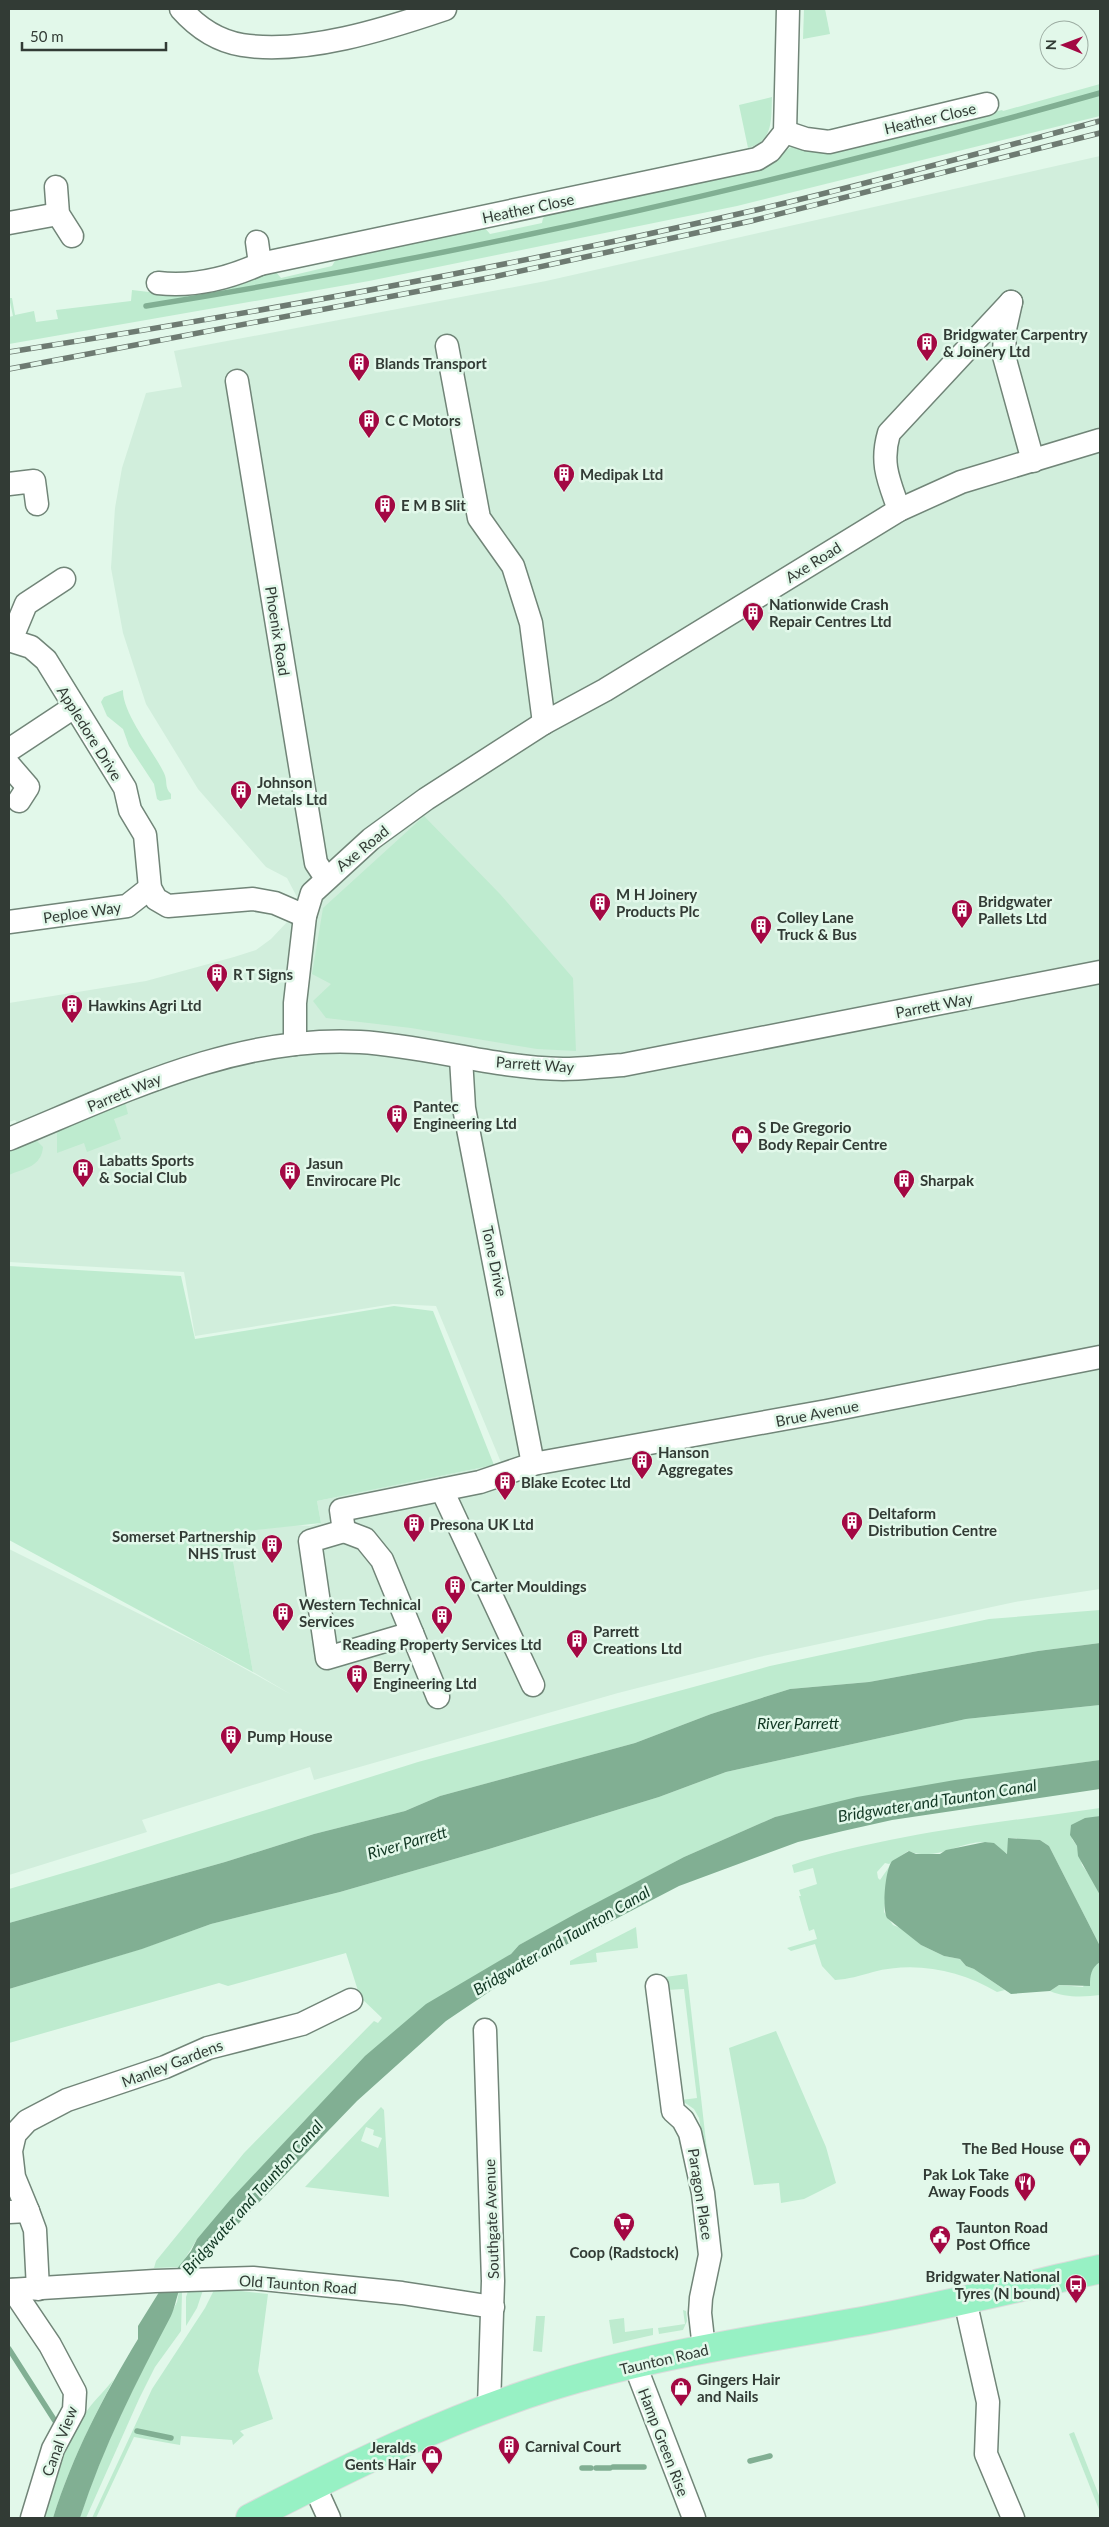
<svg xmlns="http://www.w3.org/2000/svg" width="1109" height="2527" font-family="Lato,sans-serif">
	<rect width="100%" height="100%" fill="#e2f8ea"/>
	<!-- built -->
	<path fill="#d1eedc" d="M1100 156V1589L1015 1602 759 1657 618 1693 314 1780 310 1767 142 1820 147 1832 9 1875V1549L204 1646 292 1695 253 1672 228 1533 295 1525 310 1526 321 1523 317 1501 494 1465 505 1472 436 1306 393 1304 195 1336 184 1272 9 1262V1149L29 1136 15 1120 9 1122V1003L146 981 234 957 256 950 271 939 288 921 299 901 287 878 266 867 198 789 146 704 123 633 111 568 115 508 122 468 146 393 182 387 174 351 546 281Z"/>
	<!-- green -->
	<g fill="#beebcf" fill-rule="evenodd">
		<path d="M804 9H825L830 34 803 39Z"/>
		<path d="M1100 84V116L737 206 369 281 9 344V317L13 316 9 298H12L15 315 34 311 36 322 58 319 56 310 131 301 132 290 149 292 276 272 281 278 332 266 336 259 484 227 490 234 542 223 543 218 548 213 760 168 791 147 835 151 1002 110 1003 111Z"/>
		<path d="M772 97C771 119 774 141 748 148L739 105Z"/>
		<path d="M123 690C122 713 154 752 164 773 168 781 164 787 171 794V799L160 801 157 799 154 784 129 746 123 729 107 716 101 702 104 697Z"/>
		<path d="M424 816 500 894 573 978 576 1051 537 1049 411 1028 326 1018 313 1001 331 984 312 974 323 908Z"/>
		<path d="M125 1102 128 1114 114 1119 121 1139 87 1152 84 1143 57 1153V1133L61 1127Z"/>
		<path d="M27 1140 37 1141 43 1147C41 1167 25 1168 9 1175V1151Z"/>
		<path d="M9 1266 181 1276 195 1339 394 1306 433 1311 494 1465 317 1501 321 1523 228 1533 253 1672 9 1540Z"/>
		<path d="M1100 1610V1643L1038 1651 869 1682 790 1689 711 1714 635 1743 440 1796 405 1811 314 1834 225 1862 9 1923V1889L94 1864 418 1762 770 1666 989 1619Z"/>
		<path d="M1100 1705V1760L1043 1768 775 1817 684 1857 519 1945 511 1954 484 1971 335 2091 304 2121 197 2239 180 2267 154 2268 156 2261 244 2153 374 2021 378 2023 382 2018 360 1997 346 1953 228 1986 219 1983 9 2043V1989L141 1949 211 1924 340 1892 489 1849 659 1797 726 1772 966 1719Z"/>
		<path d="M1100 1808V1816L1085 1819 1077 1824 1072 1839 1077 1846 1082 1865 1097 1886 1100 1895V1946L1049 1846 1040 1840 1009 1838 1008 1854C1000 1850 994 1842 984 1842 957 1842 936 1862 908 1851L889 1864 885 1863 877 1872 878 1878 880 1880 889 1867 884 1912 893 1925 903 1929 921 1945 944 1956 960 1959 966 1966 974 1969 1005 1990 997 1992C960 1970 915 1961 873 1972 859 1976 849 1979 835 1980L822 1966 815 1944 791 1951 787 1948 817 1939 814 1929 809 1931 799 1896H801L799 1890 817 1884 813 1868 794 1873 792 1865C892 1833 997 1823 1100 1808Z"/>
		<path d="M636 1927 638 1948 596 1953 597 1962 570 1965V1961Z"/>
		<path d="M1100 1962V1995C1085 1997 1065 1998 1050 1991L1059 1985 1083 1987 1094 1966Z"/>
		<path d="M687 1974 711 2186 699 2118 694 2109 681 2100 697 2098 684 1989 667 1990 665 1977Z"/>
		<path d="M776 2031 826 2147 836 2183 804 2199 781 2203 779 2183 754 2185 729 2048Z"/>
		<path d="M381 2107 384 2110 389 2197 305 2187ZM366 2127 374 2130 373 2135 382 2138 378 2148 361 2141Z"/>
		<path d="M190 2285 204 2287 197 2308 186 2326V2297Z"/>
		<path d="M186 2286 182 2292 181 2331 155 2367 139 2399 86 2518H80C104 2442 141 2373 177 2302L179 2291Z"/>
		<path d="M215 2288 268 2294 258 2371 273 2419 240 2431 244 2435 233 2445 232 2440 181 2436 180 2445 134 2437 96 2518H92L152 2389 205 2308Z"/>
		<path d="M683 2310 686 2311 687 2321 683 2330 659 2334 658 2328 685 2324Z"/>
		<path d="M536 2316H545L542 2352 533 2351Z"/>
		<path d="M624 2318 625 2332 653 2328V2335L613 2344 609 2320Z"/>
		<path d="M114 2379C90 2424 68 2469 53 2518H42C52 2480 65 2441 89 2408 96 2399 106 2389 114 2379Z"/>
		<path d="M1074 2432 1100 2498V2512L1069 2434Z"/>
	</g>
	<!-- water -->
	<g fill="#81af93">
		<path d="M1100 1643V1705L966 1719 726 1772 659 1797 489 1849 340 1892 211 1924 142 1949 9 1989V1923L225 1862 314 1834 405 1811 440 1796 635 1743 711 1714 790 1689 869 1682 1038 1651Z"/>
		<path d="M1100 1760V1789L892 1820 843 1831 798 1842 679 1886 535 1961 446 2021 357 2101 210 2253C197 2259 185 2277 179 2291 176 2299 175 2307 171 2316 136 2382 103 2447 80 2518H53C73 2454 103 2397 138 2339V2326L161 2289 191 2251 197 2239 230 2200 365 2056 426 2004 511 1954 519 1945 577 1913 684 1857 775 1817 857 1797 955 1780Z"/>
		<path d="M1100 1816V1895L1078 1856 1077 1846 1070 1835 1071 1825 1085 1818Z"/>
		<path d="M1008 1838 1040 1840 1049 1846 1100 1946V1962C1091 1968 1090 1975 1090 1986L1059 1985 1050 1991 1011 1994 974 1969 966 1966 960 1959 944 1956 921 1945 887 1918C882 1909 885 1870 892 1861L909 1851 916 1854H940L946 1850 985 1842 994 1843 1007 1854Z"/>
	</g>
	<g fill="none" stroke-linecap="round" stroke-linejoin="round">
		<!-- stream -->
		<g stroke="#81af93" stroke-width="5.5">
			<path d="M146 306C468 254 786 182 1100 93"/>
			<path d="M9 2349 55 2421"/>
			<path d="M137 2431 171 2438"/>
			<path d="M750 2461 770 2456"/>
			<path d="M613 2467H644"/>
			<path d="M582 2468H591"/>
			<path d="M596 2468H610"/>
		</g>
		<!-- minor casing -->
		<g stroke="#718578" stroke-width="25">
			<g id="minor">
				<path d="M181 9C197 27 218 41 242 45 305 55 386 29 445 9"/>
				<path d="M785 132 806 139 829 142 987 104"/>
				<path d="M56 187 58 214 72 236"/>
				<path d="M9 223 58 214"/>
				<path d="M260 264 757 159 770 151 785 132 788 9"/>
				<path d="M158 283C193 287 229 278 260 264L257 242"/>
				<path d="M1011 302 1005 329 1004 356 1033 461"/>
				<path d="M447 346 479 518 513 566 531 623 544 723"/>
				<path d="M237 381 316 863 326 878"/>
				<path d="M9 484 34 481 37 504"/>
				<path d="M899 510C889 481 880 464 889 433L1011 302"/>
				<path d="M9 640 31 647 46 660 125 788 130 810 145 835 150 888 156 899 168 906 253 899 275 903 305 916"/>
				<path d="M11 640 26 604 64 579"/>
				<path d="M9 750 74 707"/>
				<path d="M9 765 28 787 19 801"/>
				<path d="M9 922 127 906 150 888"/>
				<path d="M295 1044V1003L305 916 312 893 371 839 426 799 544 723 605 690 899 510 961 482 1100 440"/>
				<path d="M461 1058 464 1108 533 1464"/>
				<path d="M9 1139C121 1093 236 1035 360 1042 428 1046 494 1068 563 1069 583 1069 603 1066 623 1065L1100 972"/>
				<path d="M442 1490 533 1685"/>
				<path d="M344 1531 365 1539 382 1560 412 1633"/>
				<path d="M438 1697 412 1633 327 1658 310 1541 344 1531 341 1510 480 1482 533 1464 827 1411 1100 1357"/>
				<path d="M657 1986 673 2111 683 2120 690 2133 703 2193 710 2255 701 2298 700 2313 704 2349"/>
				<path d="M485 2030 493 2281 489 2407"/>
				<path d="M28 2211 35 2230 38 2289"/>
				<path d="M9 2212 28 2211 14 2177 11 2151 15 2134 27 2121 67 2100 165 2067 208 2048 302 2024 351 2000"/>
				<path d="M9 2290 155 2281 253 2278 402 2293 493 2307"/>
				<path d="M13 2290 50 2345 75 2392 74 2410 53 2449 32 2518"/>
				<path d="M965 2300 988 2402 986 2454 1013 2518"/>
				<path d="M635 2365 694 2518"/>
				<path d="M314 2485 329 2518"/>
			</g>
		</g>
		<!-- primary casing -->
		<g stroke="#dadcdb" stroke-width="30">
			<path id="primary" d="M250 2518C347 2468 444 2420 549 2387 654 2354 764 2339 873 2319 949 2305 1025 2286 1100 2269"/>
		</g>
		<!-- minor -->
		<use href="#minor" stroke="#fff" stroke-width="22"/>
		<!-- primary -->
		<use href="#primary" stroke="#97f1c4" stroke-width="28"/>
		<!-- rail casing -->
		<g stroke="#6e7b72" stroke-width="5.5">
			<g id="rail">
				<path d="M9 352C256 313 503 268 747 212 865 185 983 152 1100 121"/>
				<path d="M9 369 493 277 751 221 1100 133"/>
			</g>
		</g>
		<!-- rail -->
		<use href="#rail" stroke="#e2f8ea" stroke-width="4" stroke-dasharray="11" stroke-linecap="butt"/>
	</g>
	<!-- icons -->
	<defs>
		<g id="building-pin" transform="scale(1.125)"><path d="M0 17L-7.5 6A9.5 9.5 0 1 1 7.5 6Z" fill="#a30843" stroke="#e2f8ea"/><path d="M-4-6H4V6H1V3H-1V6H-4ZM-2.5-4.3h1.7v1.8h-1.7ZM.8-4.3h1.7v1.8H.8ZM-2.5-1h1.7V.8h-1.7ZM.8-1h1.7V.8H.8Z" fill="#fff"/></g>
		<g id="shop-pin" transform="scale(1.125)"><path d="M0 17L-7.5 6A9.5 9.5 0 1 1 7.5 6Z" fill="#a30843" stroke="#e2f8ea"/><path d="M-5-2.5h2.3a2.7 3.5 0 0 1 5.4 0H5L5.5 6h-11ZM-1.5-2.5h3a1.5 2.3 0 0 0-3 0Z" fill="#fff"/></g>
		<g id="restaurant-pin" transform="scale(1.125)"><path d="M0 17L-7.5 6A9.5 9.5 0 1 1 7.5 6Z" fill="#a30843" stroke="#e2f8ea"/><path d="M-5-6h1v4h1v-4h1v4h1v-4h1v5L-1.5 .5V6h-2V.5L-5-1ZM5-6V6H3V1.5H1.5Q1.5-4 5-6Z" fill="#fff"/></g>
		<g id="supermarket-pin" transform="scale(1.125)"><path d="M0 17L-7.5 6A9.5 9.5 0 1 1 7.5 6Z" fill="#a30843" stroke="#e2f8ea"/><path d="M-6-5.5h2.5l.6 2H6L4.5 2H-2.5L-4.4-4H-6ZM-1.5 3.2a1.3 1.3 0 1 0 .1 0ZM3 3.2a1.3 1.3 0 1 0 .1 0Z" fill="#fff"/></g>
		<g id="civic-pin" transform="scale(1.125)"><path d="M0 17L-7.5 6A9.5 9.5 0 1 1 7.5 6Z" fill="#a30843" stroke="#e2f8ea"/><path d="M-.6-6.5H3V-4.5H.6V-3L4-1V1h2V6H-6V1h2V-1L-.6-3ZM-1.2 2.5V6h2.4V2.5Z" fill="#fff"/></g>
		<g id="bus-pin" transform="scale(1.125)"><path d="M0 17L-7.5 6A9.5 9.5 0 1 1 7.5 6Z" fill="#a30843" stroke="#e2f8ea"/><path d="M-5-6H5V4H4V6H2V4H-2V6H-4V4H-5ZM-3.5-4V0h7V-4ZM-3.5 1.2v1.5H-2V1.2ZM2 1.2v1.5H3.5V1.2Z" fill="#fff"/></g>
	</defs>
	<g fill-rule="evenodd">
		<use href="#building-pin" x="927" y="343"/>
		<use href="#building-pin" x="359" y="363"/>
		<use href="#building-pin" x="369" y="420"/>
		<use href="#building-pin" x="564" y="474"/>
		<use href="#building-pin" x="385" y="505"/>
		<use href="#building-pin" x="753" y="613"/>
		<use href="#building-pin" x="241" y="791"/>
		<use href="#building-pin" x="600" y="903"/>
		<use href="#building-pin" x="962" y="910"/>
		<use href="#building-pin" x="761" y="926"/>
		<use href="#building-pin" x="217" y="974"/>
		<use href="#building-pin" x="72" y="1005"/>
		<use href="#building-pin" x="397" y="1115"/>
		<use href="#shop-pin" x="742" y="1136"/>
		<use href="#building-pin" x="83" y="1169"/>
		<use href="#building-pin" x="290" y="1172"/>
		<use href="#building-pin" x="904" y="1180"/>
		<use href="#building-pin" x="642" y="1461"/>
		<use href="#building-pin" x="505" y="1482"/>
		<use href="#building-pin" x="852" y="1522"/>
		<use href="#building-pin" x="414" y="1524"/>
		<use href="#building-pin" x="272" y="1545"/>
		<use href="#building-pin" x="455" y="1586"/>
		<use href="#building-pin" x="283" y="1613"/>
		<use href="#building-pin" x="442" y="1616"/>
		<use href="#building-pin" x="577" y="1640"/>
		<use href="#building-pin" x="357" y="1675"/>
		<use href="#building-pin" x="231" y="1736"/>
		<use href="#shop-pin" x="1080" y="2148"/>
		<use href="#restaurant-pin" x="1025" y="2183"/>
		<use href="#supermarket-pin" x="624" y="2223"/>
		<use href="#civic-pin" x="940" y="2236"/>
		<use href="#bus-pin" x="1076" y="2285"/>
		<use href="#shop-pin" x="681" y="2388"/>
		<use href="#building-pin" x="509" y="2446"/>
		<use href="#shop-pin" x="432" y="2456"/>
	</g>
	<g text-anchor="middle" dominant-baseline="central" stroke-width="5" stroke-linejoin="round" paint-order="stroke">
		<!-- street labels -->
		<g font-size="15" fill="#323b35" stroke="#e2f8ea">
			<text transform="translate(930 118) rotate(-13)">Heather Close</text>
			<text transform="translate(528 208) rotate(-12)">Heather Close</text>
			<text transform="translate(813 562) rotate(-32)">Axe Road</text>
			<text transform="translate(278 631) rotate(81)">Phoenix Road</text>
			<text transform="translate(90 733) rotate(58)">Appledore Drive</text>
			<text transform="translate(362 848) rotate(-39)">Axe Road</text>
			<text transform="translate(82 912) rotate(-8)">Peploe Way</text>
			<text transform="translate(934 1005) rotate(-11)">Parrett Way</text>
			<text transform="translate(535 1064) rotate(4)">Parrett Way</text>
			<text transform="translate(124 1092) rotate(-22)">Parrett Way</text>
			<text transform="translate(495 1261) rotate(78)">Tone Drive</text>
			<text transform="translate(817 1413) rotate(-11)">Brue Avenue</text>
			<text transform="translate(172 2063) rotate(-21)">Manley Gardens</text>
			<text transform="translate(701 2194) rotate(81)">Paragon Place</text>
			<text transform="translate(491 2219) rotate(-92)">Southgate Avenue</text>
			<text transform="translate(298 2284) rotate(4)">Old Taunton Road</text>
			<text transform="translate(664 2359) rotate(-13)">Taunton Road</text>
			<text transform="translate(59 2441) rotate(-69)">Canal View</text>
			<text transform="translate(664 2442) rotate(69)">Hamp Green Rise</text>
		</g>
		<!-- poi labels -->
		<g font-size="15" font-weight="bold" fill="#323b35" stroke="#e2f8ea" text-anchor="start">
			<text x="943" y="334">Bridgwater Carpentry<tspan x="943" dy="17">&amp; Joinery Ltd</tspan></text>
			<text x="375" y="363">Blands Transport</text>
			<text x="385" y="420">C C Motors</text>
			<text x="580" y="474">Medipak Ltd</text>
			<text x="401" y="505">E M B Slit</text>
			<text x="769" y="604">Nationwide Crash<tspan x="769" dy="17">Repair Centres Ltd</tspan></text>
			<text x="257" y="782">Johnson<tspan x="257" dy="17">Metals Ltd</tspan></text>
			<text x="616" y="894">M H Joinery<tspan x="616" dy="17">Products Plc</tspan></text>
			<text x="978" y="901">Bridgwater<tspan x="978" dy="17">Pallets Ltd</tspan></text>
			<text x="777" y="917">Colley Lane<tspan x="777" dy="17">Truck &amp; Bus</tspan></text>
			<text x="233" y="974">R T Signs</text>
			<text x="88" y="1005">Hawkins Agri Ltd</text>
			<text x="413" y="1106">Pantec<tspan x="413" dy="17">Engineering Ltd</tspan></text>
			<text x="758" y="1127">S De Gregorio<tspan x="758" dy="17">Body Repair Centre</tspan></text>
			<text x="99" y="1160">Labatts Sports<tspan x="99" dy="17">&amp; Social Club</tspan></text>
			<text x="306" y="1163">Jasun<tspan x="306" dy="17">Envirocare Plc</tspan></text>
			<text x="920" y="1180">Sharpak</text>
			<text x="658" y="1452">Hanson<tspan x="658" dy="17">Aggregates</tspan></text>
			<text x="521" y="1482">Blake Ecotec Ltd</text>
			<text x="868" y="1513">Deltaform<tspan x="868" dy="17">Distribution Centre</tspan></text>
			<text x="430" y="1524">Presona UK Ltd</text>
			<text x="256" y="1536" text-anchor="end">Somerset Partnership<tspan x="256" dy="17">NHS Trust</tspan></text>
			<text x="471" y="1586">Carter Mouldings</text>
			<text x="299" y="1604">Western Technical<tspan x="299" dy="17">Services</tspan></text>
			<text x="593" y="1631">Parrett<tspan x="593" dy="17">Creations Ltd</tspan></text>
			<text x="442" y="1644" text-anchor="middle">Reading Property Services Ltd</text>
			<text x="373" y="1666">Berry<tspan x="373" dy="17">Engineering Ltd</tspan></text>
			<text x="247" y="1736">Pump House</text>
			<text x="1064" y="2148" text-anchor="end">The Bed House</text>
			<text x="1009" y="2174" text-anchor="end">Pak Lok Take<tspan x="1009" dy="17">Away Foods</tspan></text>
			<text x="956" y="2227">Taunton Road<tspan x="956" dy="17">Post Office</tspan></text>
			<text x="624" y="2252" text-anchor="middle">Coop (Radstock)</text>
			<text x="1060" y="2276" text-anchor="end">Bridgwater National<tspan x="1060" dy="17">Tyres (N bound)</tspan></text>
			<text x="697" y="2379">Gingers Hair<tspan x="697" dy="17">and Nails</tspan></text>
			<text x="525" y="2446">Carnival Court</text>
			<text x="416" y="2447" text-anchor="end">Jeralds<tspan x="416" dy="17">Gents Hair</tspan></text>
		</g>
		<!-- water labels -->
		<g font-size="16" font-style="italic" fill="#103622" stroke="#e2f8ea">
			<text x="798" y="1722">River Parrett</text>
			<text transform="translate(937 1800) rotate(-9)">Bridgwater and Taunton Canal</text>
			<text transform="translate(407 1842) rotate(-16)">River Parrett</text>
			<text transform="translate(561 1940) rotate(-30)">Bridgwater and Taunton Canal</text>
			<text transform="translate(252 2197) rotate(-48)">Bridgwater and Taunton Canal</text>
		</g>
	</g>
	<!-- border -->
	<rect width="1109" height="2527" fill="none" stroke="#323b35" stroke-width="20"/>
	<!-- north arrow -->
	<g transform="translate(1064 45) rotate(271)"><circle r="24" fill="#e2f8ea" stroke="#9caca2"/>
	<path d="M0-4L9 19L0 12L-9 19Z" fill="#a30843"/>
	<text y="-8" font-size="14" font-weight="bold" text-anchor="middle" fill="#323b35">N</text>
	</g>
	<!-- scale -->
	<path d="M22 42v8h144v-8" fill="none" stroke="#323b35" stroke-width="2.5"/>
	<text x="30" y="42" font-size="15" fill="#323b35" stroke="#e2f8ea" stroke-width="4" paint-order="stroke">50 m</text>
</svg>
